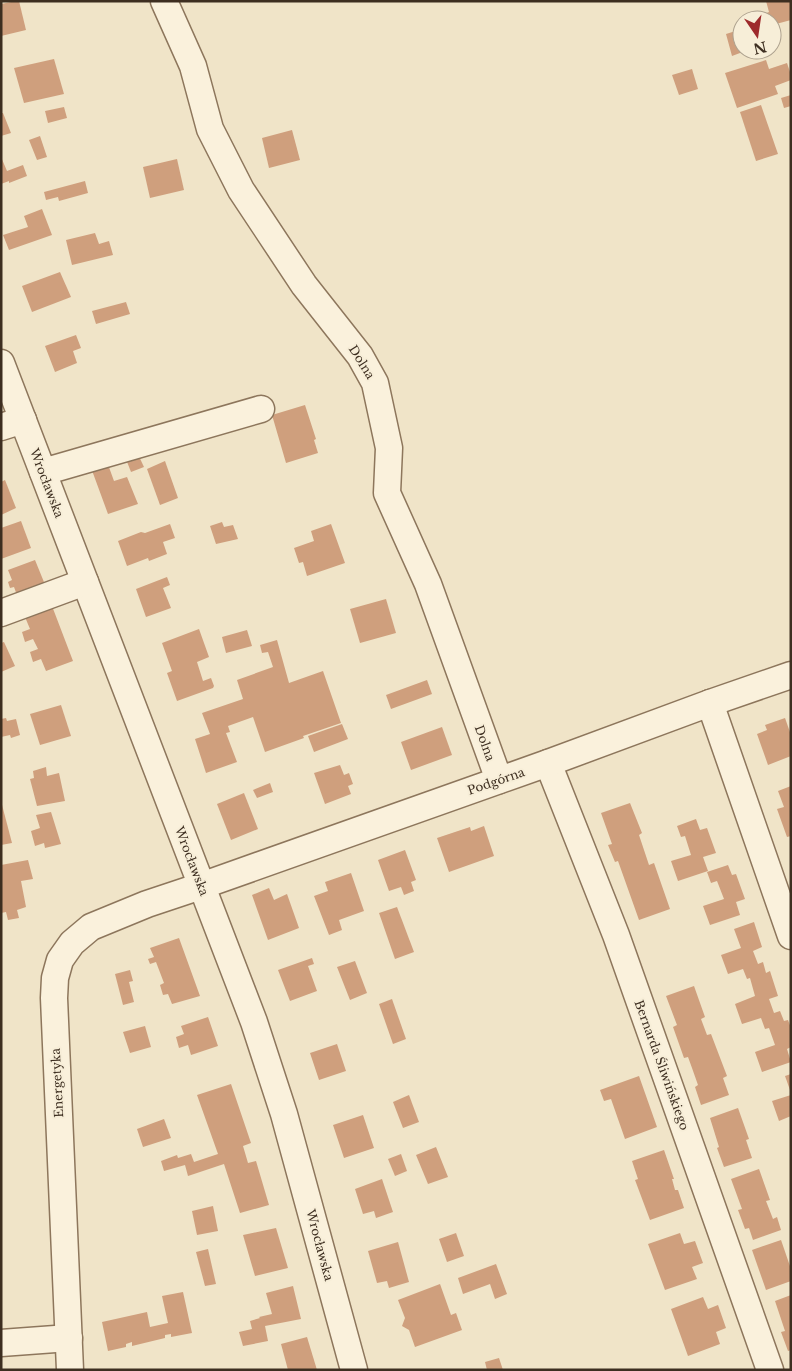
<svg xmlns="http://www.w3.org/2000/svg" width="792" height="1371" font-family="'Libre Baskerville',serif">
	<rect width="100%" height="100%" fill="#f0e4c8"/>
	<!-- building -->
	<g fill="#cf9f7d">
		<path d="M16 1H19L26 30 1 36V4Z"/>
		<path d="M766 1H791V20L776 24 775 21H772V20H766L764 14 769 12Z"/>
		<path d="M742 29V50H748L732 56 726 34Z"/>
		<path d="M54 59 64 94 24 103 14 68Z"/>
		<path d="M766 60 769 69 787 63 791 75V80L775 86 778 94 737 108 725 73Z"/>
		<path d="M692 69 698 89 679 95 672 75Z"/>
		<path d="M791 95V106L784 108 781 98Z"/>
		<path d="M761 105 778 154 756 161 740 112Z"/>
		<path d="M64 107 67 118 48 123 45 111Z"/>
		<path d="M1 113H3L11 133 1 136Z"/>
		<path d="M292 130 300 160 269 168 262 138Z"/>
		<path d="M40 136 47 157 37 160 29 140Z"/>
		<path d="M1 157 7 171 23 165 27 176 9 183V181L1 184Z"/>
		<path d="M177 159 184 190 150 198 143 167Z"/>
		<path d="M85 181 88 193 59 201 58 197 46 200 44 192Z"/>
		<path d="M42 209 52 235 9 250 3 235 28 227 24 216Z"/>
		<path d="M95 233 99 244 109 241 113 255 72 265 66 240Z"/>
		<path d="M60 272 71 297 32 312 22 286Z"/>
		<path d="M126 302 130 314 96 324 92 311Z"/>
		<path d="M76 335 81 348 73 351 77 363 55 372 45 346Z"/>
		<path d="M305 405 316 439 314 440 318 453 286 463 272 415Z"/>
		<path d="M136 450 144 467 131 472 124 454Z"/>
		<path d="M106 459 114 481 127 477 138 504 108 514 90 465Z"/>
		<path d="M165 461 178 498 160 505 147 469Z"/>
		<path d="M5 480 16 508 1 515V482Z"/>
		<path d="M21 521 31 548 1 559V528Z"/>
		<path d="M222 522 224 527 233 525 238 539 216 544 210 526Z"/>
		<path d="M170 524 175 538 163 542 167 554 149 561 148 558 127 566 118 541 141 532 145 533Z"/>
		<path d="M331 524 345 563 307 576 303 562 299 563 294 548 314 541 311 531Z"/>
		<path d="M35 560 46 587 18 598 14 587 10 588 8 582 12 580 8 570Z"/>
		<path d="M167 577 170 585 163 588 171 608 146 617 136 589Z"/>
		<path d="M386 599 396 633 360 643 350 609Z"/>
		<path d="M52 606 73 661 46 671 41 659 33 662 30 652 38 649 33 639 25 642 22 632 30 629 25 617Z"/>
		<path d="M199 629 209 657 197 662 203 681 211 678 214 686 213 688 177 701 167 673 172 671 162 643Z"/>
		<path d="M247 630 252 646 226 653 222 637Z"/>
		<path d="M277 640 289 683 323 671 341 723 303 736 304 738 265 752 253 717 228 726 230 732 226 733 237 762 206 773 195 739 210 734 202 713 243 699 237 680 273 667 268 652 262 653 260 645Z"/>
		<path d="M4 642 15 666 1 672V643Z"/>
		<path d="M427 680 432 694 391 709 386 695Z"/>
		<path d="M61 705 71 736 40 745 30 714Z"/>
		<path d="M6 718 7 721 16 719 20 735 11 738 10 735 1 737V719Z"/>
		<path d="M785 718 791 735V756L768 765 757 734 767 730 765 725Z"/>
		<path d="M342 724 348 739 314 752 308 736Z"/>
		<path d="M442 727 452 755 411 770 401 742Z"/>
		<path d="M340 765 344 775 349 773 353 784 348 786 351 794 325 804 314 773Z"/>
		<path d="M46 767 47 776 59 773 65 801 37 806 30 779 34 778 33 771Z"/>
		<path d="M270 783 273 792 257 798 253 790Z"/>
		<path d="M791 786V836L787 837 777 809 784 807 778 791Z"/>
		<path d="M244 793 258 829 231 840 217 804Z"/>
		<path d="M1 801 12 843 1 845Z"/>
		<path d="M630 803 642 833 639 835 649 865 654 863 670 909 639 920 618 861 615 862 608 845 612 844 601 813Z"/>
		<path d="M51 812 61 844 45 848 44 843 35 846 31 831 40 828 36 815Z"/>
		<path d="M696 819 700 830 707 828 716 853 703 857 708 871 678 881 671 861 691 855 685 836 681 837 677 826Z"/>
		<path d="M484 826 494 856 449 872 437 838 470 827 471 831Z"/>
		<path d="M405 850 416 880 411 882 414 891 404 895 401 887 389 891 378 860Z"/>
		<path d="M28 860 33 879 21 881 26 907 17 910 19 918 8 920 6 912 1 913V878H2L1 865Z"/>
		<path d="M728 865 732 875 736 874 745 899 736 902 740 915 710 925 703 906 724 899 717 881 711 883 707 872Z"/>
		<path d="M351 873 364 911 339 920 342 930 329 935 314 896 328 891 325 882Z"/>
		<path d="M269 888 274 900 287 894 299 928 268 940 252 895Z"/>
		<path d="M397 907 414 952 395 959 379 913Z"/>
		<path d="M754 922 762 947 753 951 758 964 763 962 766 973 770 971 778 996 769 999 774 1013 780 1011 784 1021 788 1020 791 1028V1047L787 1049 791 1062 762 1072 755 1052 775 1045 769 1028 765 1029 761 1018 742 1024 735 1004 755 996 750 978 747 979 743 969 728 974 721 955 741 948 734 929Z"/>
		<path d="M179 938 200 996 172 1004 168 994 163 995 160 985 164 983 156 962 150 964 148 959 154 957 150 948Z"/>
		<path d="M312 958 314 964 308 966 317 991 290 1001 278 970Z"/>
		<path d="M355 961 367 993 350 1000 337 967Z"/>
		<path d="M130 970 133 981 129 982 134 1002 123 1005 115 974Z"/>
		<path d="M694 986 705 1017 701 1019 707 1035 711 1034 727 1076 723 1078 729 1095 701 1105 695 1087 698 1085 692 1068 688 1057 684 1058 673 1027 677 1025 666 996Z"/>
		<path d="M392 999 406 1039 393 1044 379 1004Z"/>
		<path d="M208 1017 218 1046 191 1055 188 1045 179 1048 176 1037 184 1034 181 1026Z"/>
		<path d="M145 1026 151 1047 130 1053 123 1032Z"/>
		<path d="M337 1044 346 1071 319 1080 310 1053Z"/>
		<path d="M791 1074V1090H790L785 1076Z"/>
		<path d="M639 1076 657 1127 625 1139 611 1099 604 1101 600 1090Z"/>
		<path d="M231 1084 251 1143 243 1146 248 1163 256 1161 269 1205 240 1213 224 1164 188 1176 185 1165 164 1171 161 1161 177 1155 178 1158 191 1154 194 1162 218 1154 197 1095Z"/>
		<path d="M409 1095 419 1122 403 1128 393 1102Z"/>
		<path d="M791 1095V1116L779 1121 772 1101Z"/>
		<path d="M738 1108 749 1139 746 1140 752 1158 724 1167 717 1148 719 1147 710 1118Z"/>
		<path d="M363 1115 374 1148 344 1158 333 1125Z"/>
		<path d="M164 1119 171 1138 143 1147 137 1129Z"/>
		<path d="M436 1147 448 1177 428 1184 416 1155Z"/>
		<path d="M664 1150 674 1179H672L675 1190H678L684 1208 650 1220 635 1180 638 1179 632 1161Z"/>
		<path d="M401 1154 407 1171 395 1176 388 1159Z"/>
		<path d="M759 1169 770 1200 766 1201 773 1219 777 1217 781 1230 753 1240 749 1228 745 1229 738 1210 742 1209 731 1179Z"/>
		<path d="M382 1179 393 1212 376 1218 374 1211 363 1214 355 1189Z"/>
		<path d="M213 1206 218 1231 197 1235 192 1211Z"/>
		<path d="M276 1228 288 1268 255 1276 243 1235Z"/>
		<path d="M456 1233 464 1256 447 1262 439 1239Z"/>
		<path d="M680 1233 684 1244 695 1241 703 1263 692 1267 697 1279 665 1290 648 1244Z"/>
		<path d="M781 1240 791 1269V1281L766 1290 752 1250Z"/>
		<path d="M398 1242 409 1282 389 1288 387 1281 377 1283 368 1251Z"/>
		<path d="M208 1249 216 1284 205 1286 196 1252Z"/>
		<path d="M496 1264 507 1294 495 1299 490 1284 463 1294 458 1278Z"/>
		<path d="M440 1284 451 1315 456 1313 462 1330 415 1347 409 1330 402 1326 405 1318 398 1300Z"/>
		<path d="M293 1286 301 1319 265 1326 268 1341 243 1346 239 1332 252 1329 250 1321 260 1318 259 1317 272 1314 266 1293Z"/>
		<path d="M183 1292 192 1333 171 1337V1334L165 1335V1338L132 1346V1342L126 1344V1347L108 1351 102 1322 147 1312 150 1327 168 1323 162 1296Z"/>
		<path d="M791 1295V1350L788 1351 781 1332 785 1331 775 1301Z"/>
		<path d="M703 1297 708 1309 718 1305 726 1328 716 1332 720 1344 688 1356 671 1309Z"/>
		<path d="M307 1337 317 1370H288L281 1344Z"/>
		<path d="M499 1358 503 1370H487L485 1362Z"/>
	</g>
	<g fill="none" stroke-linecap="round" stroke-linejoin="round">
		<!-- minor casing -->
		<g stroke="#8d765c" stroke-width="29">
			<g id="minor">
				<path d="M164 1 193 66 210 129 241 190 304 285 360 356 375 383 389 448 387 493 428 584 499 780"/>
				<path d="M1 363 254 1022 284 1114 354 1370"/>
				<path d="M1 427 23 420"/>
				<path d="M43 472 261 409"/>
				<path d="M1 613 85 582"/>
				<path d="M710 703 791 936"/>
				<path d="M548 763 616 935 770 1370"/>
				<path d="M1 1343 69 1338"/>
				<path d="M70 1370 54 998 55 978 60 960 72 943 91 927 147 904 201 886 548 763 710 703 791 675"/>
			</g>
		</g>
		<!-- minor -->
		<use href="#minor" stroke="#faf1dc" stroke-width="26"/>
	</g>
	<g text-anchor="middle" dominant-baseline="central" stroke-width="4" stroke-linejoin="round" paint-order="stroke">
		<!-- street labels -->
		<g font-size="12" fill="#3d2e20" stroke="#f7eed8">
			<text transform="translate(362 362) rotate(58)">Dolna</text>
			<text transform="translate(47 483) rotate(69)">Wrocławska</text>
			<text transform="translate(485 743) rotate(70)">Dolna</text>
			<text transform="translate(496 781) rotate(-19)">Podgórna</text>
			<text transform="translate(192 861) rotate(69)">Wrocławska</text>
			<text transform="translate(662 1065) rotate(70)">Bernarda Śliwińskiego</text>
			<text transform="translate(57 1083) rotate(-93)">Energetyka</text>
			<text transform="translate(320 1245) rotate(75)">Wrocławska</text>
		</g>
	</g>
	<!-- border -->
	<rect width="792" height="1371" fill="none" stroke="#3d2e20" stroke-width="5"/>
	<!-- north arrow -->
	<g transform="translate(757 35) rotate(167)"><circle r="24" fill="#f7eed8" stroke="#ada18e"/>
	<path d="M0-4L9 19L0 12L-9 19Z" fill="#9e2a2b"/>
	<text y="-8" font-size="14" font-weight="bold" text-anchor="middle" fill="#3d2e20">N</text>
	</g>
</svg>
